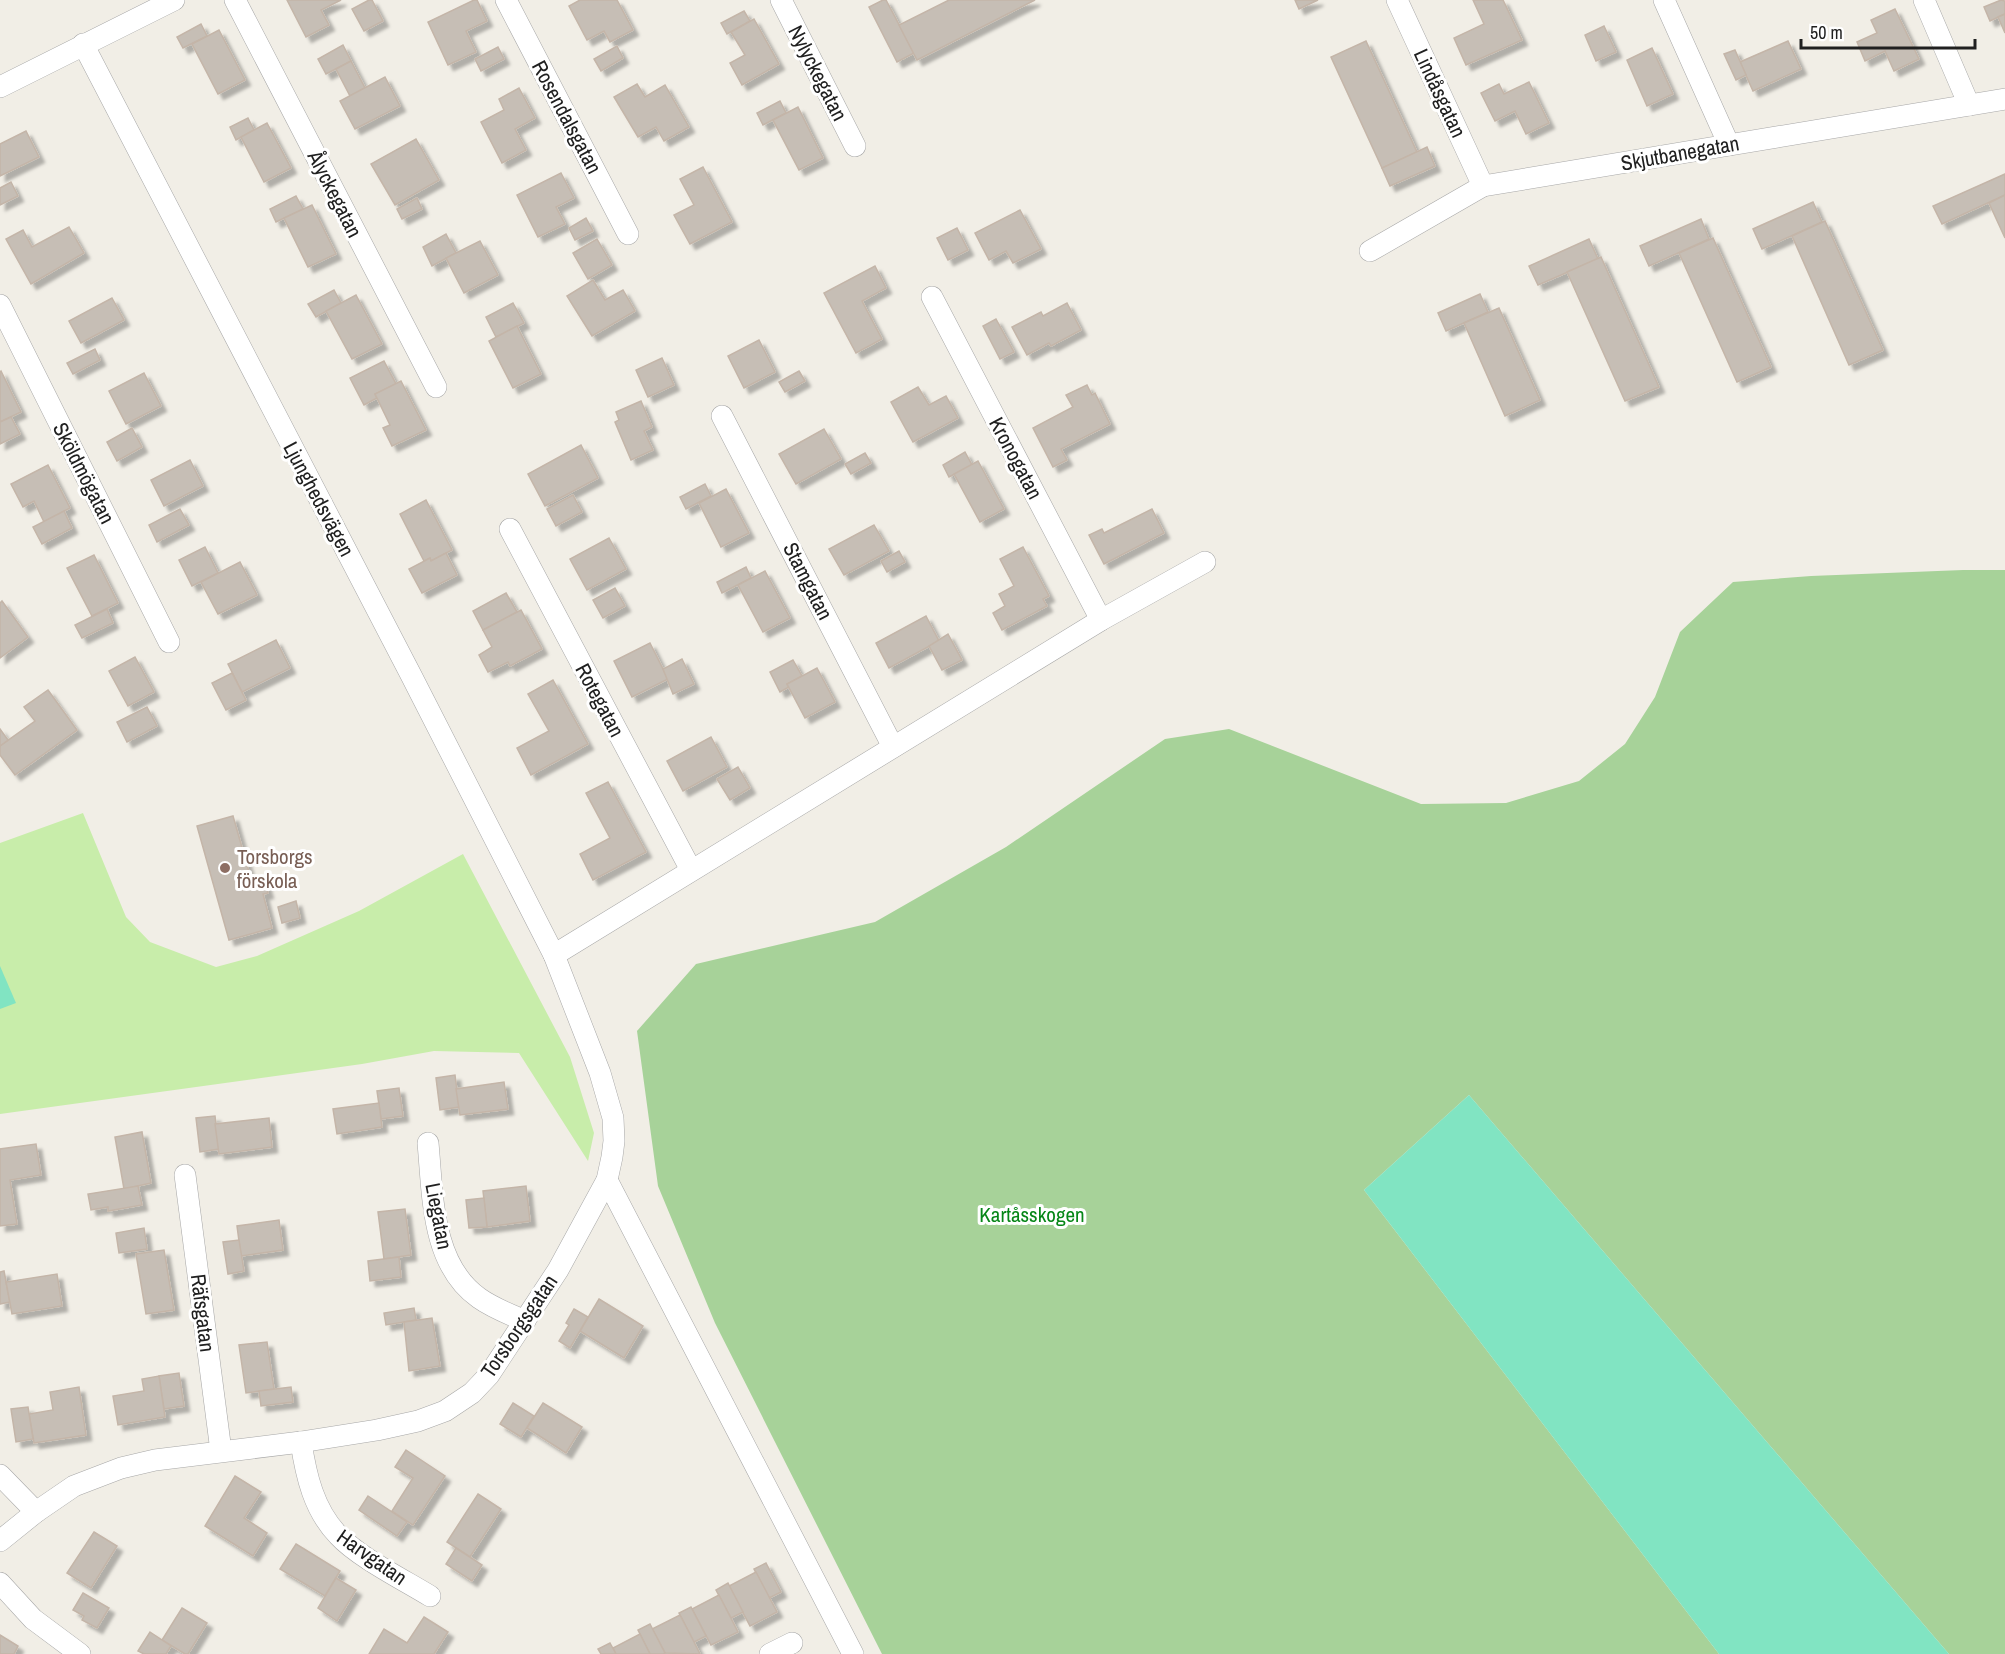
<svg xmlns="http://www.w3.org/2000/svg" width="2005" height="1654" font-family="'Archivo Narrow',sans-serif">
	<defs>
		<filter id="shadow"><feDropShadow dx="5.5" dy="5.5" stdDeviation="1.5" flood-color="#0004"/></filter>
	</defs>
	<rect width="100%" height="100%" fill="#f1eee6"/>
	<!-- grass -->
	<path fill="#c8edaa" d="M83 813 126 917 150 942 216 967 257 956 359 911 463 854 570 1057 594 1133 588 1161 519 1053 434 1051 362 1064 0 1114V843Z"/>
	<!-- forest -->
	<path fill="#a7d299" d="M1963 570H2005V1654H1949L1469 1095 1364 1190 1719 1654H882L715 1323 658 1186 637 1031 696 964 875 922 1006 847 1165 739 1229 729 1421 804 1506 803 1579 781 1625 744 1655 697 1680 632 1733 582 1811 576Z"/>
	<!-- pitch -->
	<g fill="#81e4c2">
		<path d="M0 966 16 1003 0 1009Z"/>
		<path d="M1469 1095 1949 1654H1719L1364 1190Z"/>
	</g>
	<!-- building -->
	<g fill="#c6beb5" stroke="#c4b5a8" stroke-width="1.5" filter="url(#shadow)">
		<path d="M287 0H341L321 10 329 25 306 37Z"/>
		<path d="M369 0H372L383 21 364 31 352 9Z"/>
		<path d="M474 0H477L487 21 466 31 476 52 448 65 428 22Z"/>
		<path d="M580 0H617L633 30 610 42 604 31 587 40 569 6Z"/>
		<path d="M883 0H886L914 53 897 62 869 7Z"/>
		<path d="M949 0H1035L917 60 899 25Z"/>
		<path d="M1295 0H1318L1299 9Z"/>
		<path d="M1473 0H1503L1522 40 1466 65 1454 38 1484 24Z"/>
		<path d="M2001 0 2005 1V14L1990 21 1984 7Z"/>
		<path d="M1895 9 1919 59 1894 71 1885 51 1865 61 1857 42 1877 33 1871 20Z"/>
		<path d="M744 11 750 21 727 34 721 23Z"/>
		<path d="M2005 14V33L1998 17Z"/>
		<path d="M754 19 779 64 742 85 730 63 745 55 731 32Z"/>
		<path d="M201 24 207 36 183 48 177 37Z"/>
		<path d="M1604 26 1616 52 1596 61 1585 35Z"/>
		<path d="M219 30 245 80 218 94 192 44Z"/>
		<path d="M1366 41 1417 152 1382 168 1331 57Z"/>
		<path d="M1788 41 1801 69 1753 91 1740 62Z"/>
		<path d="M343 45 351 61 326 74 318 59Z"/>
		<path d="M617 46 623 58 601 71 594 59Z"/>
		<path d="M498 47 504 59 481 71 475 59Z"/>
		<path d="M1652 48 1673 94 1647 106 1627 60Z"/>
		<path d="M1735 50 1746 75 1736 80 1724 54Z"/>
		<path d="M351 61 365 88 350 96 336 69Z"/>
		<path d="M385 77 400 106 355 129 340 101Z"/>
		<path d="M1529 82 1549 123 1526 134 1515 111 1495 121 1481 93 1499 84 1504 94Z"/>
		<path d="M637 84 645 97 665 85 689 127 664 141 656 127 638 137 614 97Z"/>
		<path d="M519 88 535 118 515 129 526 150 502 163 481 122 504 110 499 99Z"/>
		<path d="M780 101 786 113 763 125 757 113Z"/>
		<path d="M798 107 823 158 799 170 773 120Z"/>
		<path d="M248 118 254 130 236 140 230 127Z"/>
		<path d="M267 123 291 168 264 182 241 137Z"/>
		<path d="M26 131 39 157 0 176V144Z"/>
		<path d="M416 139 439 180 395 205 371 164Z"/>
		<path d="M1427 147 1435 166 1390 186 1382 168Z"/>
		<path d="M703 167 732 222 690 244 674 215 694 205 680 179Z"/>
		<path d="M561 173 574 198 556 207 565 224 538 237 517 195Z"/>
		<path d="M2005 174V195L1942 224 1933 206Z"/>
		<path d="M11 182 18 196 0 205V188Z"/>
		<path d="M2005 195V238L1989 203Z"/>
		<path d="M296 196 303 209 276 222 270 209Z"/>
		<path d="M417 198 422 209 402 219 397 209Z"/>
		<path d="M1813 202 1822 222 1762 249 1753 229Z"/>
		<path d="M312 205 336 254 308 267 284 218Z"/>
		<path d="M1020 210 1041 249 1013 263 1006 251 989 260 975 233Z"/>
		<path d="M586 218 593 231 575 240 569 228Z"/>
		<path d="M1701 219 1709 239 1649 266 1640 246Z"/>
		<path d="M1825 221 1883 350 1849 365 1792 236Z"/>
		<path d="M69 227 84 253 31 284 6 239 23 230 32 247Z"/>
		<path d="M957 228 968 250 948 260 937 238Z"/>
		<path d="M446 234 456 253 432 266 423 247Z"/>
		<path d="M1713 238 1771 367 1737 382 1679 253Z"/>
		<path d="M597 239 612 265 588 279 573 253Z"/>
		<path d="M1589 239 1598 259 1538 285 1529 266Z"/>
		<path d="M480 241 498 275 464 293 446 258Z"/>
		<path d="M1601 257 1659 387 1625 401 1567 272Z"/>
		<path d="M875 266 886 288 862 301 882 339 856 353 824 293Z"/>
		<path d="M593 280 605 300 623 290 635 311 592 336 567 296Z"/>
		<path d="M334 290 341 303 316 317 308 304Z"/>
		<path d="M1480 294 1488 312 1446 331 1438 313Z"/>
		<path d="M356 295 382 344 352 359 326 311Z"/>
		<path d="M112 298 124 320 81 343 69 321Z"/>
		<path d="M513 303 524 323 496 337 486 317Z"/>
		<path d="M1067 303 1081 330 1051 346 1049 343 1027 355 1012 327 1041 312 1043 316Z"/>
		<path d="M1499 308 1540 400 1505 416 1464 323Z"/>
		<path d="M996 319 1014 352 1000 359 983 326Z"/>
		<path d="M517 326 541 374 513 388 489 341Z"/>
		<path d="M759 340 775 372 744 388 728 356Z"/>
		<path d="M95 349 100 360 73 374 67 363Z"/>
		<path d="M662 358 674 385 648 397 636 370Z"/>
		<path d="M384 361 396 384 375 394 377 398 364 405 350 378Z"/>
		<path d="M1 371 21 412 0 422V372Z"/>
		<path d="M799 371 805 381 785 392 779 382Z"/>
		<path d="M144 373 161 406 126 424 109 391Z"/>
		<path d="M401 381 426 430 392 446 383 428 390 425 375 394Z"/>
		<path d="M1087 385 1092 395 1095 393 1110 424 1061 449 1067 460 1053 467 1033 428 1073 407 1066 395Z"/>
		<path d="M918 387 929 405 946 396 958 418 913 442 891 402Z"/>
		<path d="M641 401 652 427 644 431 653 450 631 460 615 422 619 420 616 412Z"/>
		<path d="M11 417 20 434 0 444V422Z"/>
		<path d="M132 428 142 447 117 461 107 442Z"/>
		<path d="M824 429 841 459 796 484 779 454Z"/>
		<path d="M581 445 598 478 545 506 528 474Z"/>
		<path d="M965 452 972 465 949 477 943 465Z"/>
		<path d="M865 453 871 463 851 474 845 464Z"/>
		<path d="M190 460 203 486 164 506 151 480Z"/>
		<path d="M978 461 1004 509 980 522 954 474Z"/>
		<path d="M48 465 70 508 44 522 34 501 23 507 11 484Z"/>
		<path d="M705 484 711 496 686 509 680 497Z"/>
		<path d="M726 489 749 533 721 547 699 503Z"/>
		<path d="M573 495 582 512 556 526 547 509Z"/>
		<path d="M426 500 452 550 431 561 430 558 424 561 400 514Z"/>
		<path d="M180 509 189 525 157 542 149 525Z"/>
		<path d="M1152 509 1164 533 1104 564 1089 535 1102 529 1104 533Z"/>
		<path d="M64 511 72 528 42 544 33 527Z"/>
		<path d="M874 525 889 551 844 575 829 549Z"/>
		<path d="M609 538 626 569 587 590 570 559Z"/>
		<path d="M205 547 218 573 192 586 179 560Z"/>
		<path d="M1023 547 1049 596 1043 599 1047 606 1002 630 993 613 1005 606 999 594 1014 586 1000 559Z"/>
		<path d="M899 551 905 562 887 572 881 561Z"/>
		<path d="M446 553 457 575 422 593 409 569 430 558 431 561Z"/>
		<path d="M94 555 118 603 92 616 67 568Z"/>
		<path d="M240 562 257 595 218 614 201 582Z"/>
		<path d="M746 567 751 578 722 593 717 582Z"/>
		<path d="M765 571 790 618 763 632 738 585Z"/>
		<path d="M615 588 625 606 603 618 593 600Z"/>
		<path d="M506 593 517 612 483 630 473 611Z"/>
		<path d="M2 601 28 637 0 658V603Z"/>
		<path d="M107 609 113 623 82 638 75 625Z"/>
		<path d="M521 610 542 649 510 666 508 662 488 672 479 655 492 647 483 630Z"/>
		<path d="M926 616 939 641 889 668 876 643Z"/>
		<path d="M948 634 962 660 942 670 929 646Z"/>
		<path d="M276 640 290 668 242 692 228 664Z"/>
		<path d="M650 643 668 679 632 697 614 661Z"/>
		<path d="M135 657 154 692 128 706 109 671Z"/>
		<path d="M682 659 694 684 673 694 663 669Z"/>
		<path d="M793 660 802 676 787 684 789 687 780 692 770 672Z"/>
		<path d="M817 668 835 702 805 718 787 684Z"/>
		<path d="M232 673 246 700 226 710 212 683Z"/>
		<path d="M553 680 588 744 531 775 517 748 549 731 528 694Z"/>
		<path d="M48 690 77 730 15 775 0 755V746L35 721 24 707Z"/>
		<path d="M147 707 157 726 127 742 117 722Z"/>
		<path d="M0 729 8 740 0 746Z"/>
		<path d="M711 737 727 767 683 791 667 761Z"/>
		<path d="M738 767 750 788 730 800 717 779Z"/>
		<path d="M608 782 646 852 593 880 580 854 610 838 586 793Z"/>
		<path d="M233 816 251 879 263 876 268 893 263 894 272 928 229 940 197 826Z"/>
		<path d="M296 901 300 918 282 923 278 907Z"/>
		<path d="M455 1075 459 1107 440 1110 436 1078Z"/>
		<path d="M504 1082 508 1109 460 1115 456 1089Z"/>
		<path d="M399 1088 403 1116 381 1119 377 1091Z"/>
		<path d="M379 1103 382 1127 337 1134 333 1109Z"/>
		<path d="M215 1116 219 1149 200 1152 196 1118Z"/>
		<path d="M269 1118 272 1147 219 1154 215 1124Z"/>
		<path d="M142 1132 151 1183 124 1189 115 1137Z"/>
		<path d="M36 1144 41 1175 10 1180 17 1224 0 1226V1149Z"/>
		<path d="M138 1186 142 1205 108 1211V1207L91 1210 88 1194Z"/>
		<path d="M526 1186 530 1221 487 1227 483 1191Z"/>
		<path d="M484 1198 487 1227 469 1228 466 1200Z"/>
		<path d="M405 1209 411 1255 384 1259 378 1212Z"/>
		<path d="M279 1220 283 1250 241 1256 237 1226Z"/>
		<path d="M144 1228 147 1249 119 1253 116 1233Z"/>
		<path d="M239 1240 244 1271 228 1274 223 1242Z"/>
		<path d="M164 1250 174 1310 146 1314 136 1254Z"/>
		<path d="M399 1257 401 1277 370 1281 368 1261Z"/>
		<path d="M4 1271 10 1302 0 1304V1272Z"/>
		<path d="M57 1274 62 1306 12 1314 6 1282Z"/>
		<path d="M599 1299 643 1326 624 1358 580 1331Z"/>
		<path d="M414 1308 416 1320 386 1325 384 1313Z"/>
		<path d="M574 1309 588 1317 570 1348 559 1341 569 1325 566 1323Z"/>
		<path d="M432 1318 440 1366 409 1371 404 1322Z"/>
		<path d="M267 1342 274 1389 246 1393 239 1345Z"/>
		<path d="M179 1373 184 1406 164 1409 159 1376Z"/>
		<path d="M159 1376 165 1417 118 1425 113 1396 144 1391 142 1379Z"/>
		<path d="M79 1387 86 1435 34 1443 29 1414 53 1410 50 1392Z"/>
		<path d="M291 1387 293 1402 261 1406 259 1391Z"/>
		<path d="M513 1403 534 1416 521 1437 500 1424Z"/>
		<path d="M543 1403 582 1427 566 1453 527 1428Z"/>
		<path d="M28 1407 33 1439 16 1442 11 1409Z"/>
		<path d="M406 1450 445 1476 413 1525 392 1511 413 1478 395 1467Z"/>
		<path d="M235 1476 261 1492 244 1518 267 1533 253 1556 205 1526Z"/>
		<path d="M478 1494 501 1509 470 1557 447 1542Z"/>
		<path d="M368 1496 407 1522 397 1536 359 1510Z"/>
		<path d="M94 1532 117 1546 91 1588 67 1573Z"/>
		<path d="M296 1544 340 1571 325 1596 280 1569Z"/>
		<path d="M456 1548 482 1565 472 1581 446 1564Z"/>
		<path d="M766 1563 781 1592 769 1598 754 1569Z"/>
		<path d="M756 1572 777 1612 750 1626 729 1586Z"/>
		<path d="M336 1578 356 1590 337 1621 318 1608Z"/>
		<path d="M728 1583 743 1612 731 1618 716 1590Z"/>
		<path d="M83 1593 109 1608 97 1628 82 1620 84 1616 73 1610Z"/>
		<path d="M719 1595 738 1632 711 1645 692 1609Z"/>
		<path d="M691 1607 706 1636 694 1642 679 1613Z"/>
		<path d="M182 1608 207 1623 188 1654H185L162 1640Z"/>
		<path d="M680 1615 694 1642 700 1654 665 1653 652 1629Z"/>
		<path d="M424 1617 448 1632 434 1654H369L384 1629 407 1643Z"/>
		<path d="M650 1624 665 1653 663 1654H650L638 1630Z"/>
		<path d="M150 1632 171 1646 166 1654H144L138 1651Z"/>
		<path d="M640 1634 650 1654H616L613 1648Z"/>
		<path d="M0 1635 18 1646 14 1654H0Z"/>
		<path d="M610 1643 616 1654H601L598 1649Z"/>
	</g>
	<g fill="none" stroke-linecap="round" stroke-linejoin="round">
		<!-- minor casing -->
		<g stroke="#a7a7a7" stroke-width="22">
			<g id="minor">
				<path d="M235 0 436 387"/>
				<path d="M506 0 628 234"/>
				<path d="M781 0 855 146"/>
				<path d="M1397 0 1483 186"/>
				<path d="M1664 0 1729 145"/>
				<path d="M1924 0 1969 105"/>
				<path d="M0 87 174 0"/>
				<path d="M1370 251 1483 186 2005 99"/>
				<path d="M932 297 1101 620"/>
				<path d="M0 305 169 642"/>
				<path d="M722 416 893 747"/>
				<path d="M510 529 691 870"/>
				<path d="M554 955 1101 620 1205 562"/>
				<path d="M428 1143C433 1195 431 1264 479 1298 493 1308 509 1314 525 1321"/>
				<path d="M185 1175 221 1451"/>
				<path d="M607 1180 853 1654"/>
				<path d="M301 1442C306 1476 314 1510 338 1535 358 1557 404 1580 430 1596"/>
				<path d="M0 1475 36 1512"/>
				<path d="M0 1541 36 1512 74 1486 121 1468 155 1460 301 1442 377 1430 418 1421 445 1411 472 1393 489 1375 558 1270 607 1180 612 1157 614 1141 613 1118 600 1073 554 955 412 677 83 44"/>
				<path d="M0 1583 33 1619 80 1654"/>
				<path d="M770 1654 792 1643"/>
			</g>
		</g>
		<!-- minor -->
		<use href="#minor" stroke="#fff" stroke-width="21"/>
	</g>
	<!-- markers -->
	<circle fill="#8d6e63" stroke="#fff" stroke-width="2" cx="225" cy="868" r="6"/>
	<g text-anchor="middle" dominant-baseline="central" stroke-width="6" stroke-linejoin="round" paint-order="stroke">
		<!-- street labels -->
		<g font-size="21" fill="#202020" stroke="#fff">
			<text transform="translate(818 73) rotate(63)">Nylyckegatan</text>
			<text transform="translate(1440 93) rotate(65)">Lindåsgatan</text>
			<text transform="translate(567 117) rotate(62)">Rosendalsgatan</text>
			<text transform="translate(1680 153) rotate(-10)">Skjutbanegatan</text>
			<text transform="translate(335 194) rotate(63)">Ålyckegatan</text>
			<text transform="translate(1016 458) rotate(62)">Kronogatan</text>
			<text transform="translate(84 473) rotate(63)">Sköldmögatan</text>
			<text transform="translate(319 499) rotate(62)">Ljunghedsvägen</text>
			<text transform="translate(808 581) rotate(63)">Stamgatan</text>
			<text transform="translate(600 700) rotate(62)">Rotegatan</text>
			<text transform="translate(439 1216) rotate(79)">Liegatan</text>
			<text transform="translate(203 1313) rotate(83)">Räfsgatan</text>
			<text transform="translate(519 1326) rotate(-56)">Torsborgsgatan</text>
			<text transform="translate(372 1557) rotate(35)">Harvgatan</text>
		</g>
		<!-- education labels -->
		<g font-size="21" fill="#785e54" stroke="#fff" text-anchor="start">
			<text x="237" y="856">Torsborgs<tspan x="237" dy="24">förskola</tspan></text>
		</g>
		<!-- park labels -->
		<g font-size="21" fill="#068617" stroke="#fff">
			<text x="1032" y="1214">Kartåsskogen</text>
		</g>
	</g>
	<!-- scale -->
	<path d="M1801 39v9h174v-9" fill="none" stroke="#202020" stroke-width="3"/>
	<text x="1810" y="39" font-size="18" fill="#202020" stroke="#ffffff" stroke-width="4.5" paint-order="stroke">50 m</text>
</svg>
